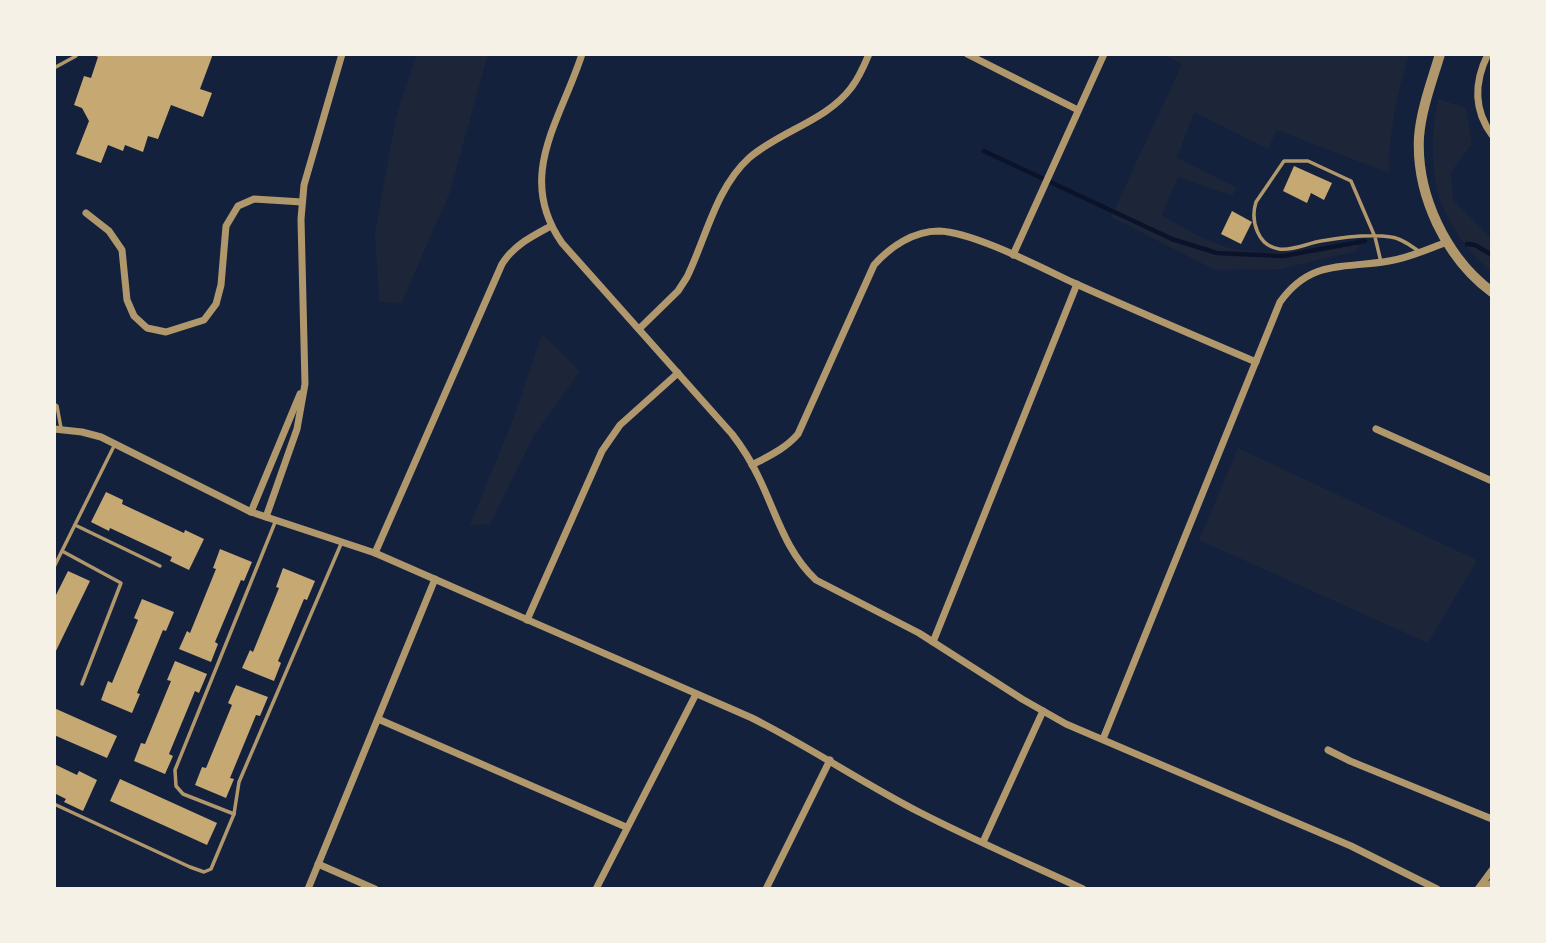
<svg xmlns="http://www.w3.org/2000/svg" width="1546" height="943" font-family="Rubik,sans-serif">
	<rect width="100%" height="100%" fill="#14213d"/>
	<!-- green -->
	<g fill="#1d2539">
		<path d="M417 54H488L450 192 401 304 379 301 375 233 396 117Z"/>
		<path d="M1162 54H1409C1397 96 1389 130 1389 173L1277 130 1268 149 1194 112 1177 158 1237 188 1232 196 1178 177 1162 215C1181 227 1212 245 1235 249 1272 257 1321 247 1359 242L1356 251 1281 269 1215 270 1111 217 1182 64Z"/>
		<path d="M1438 99 1466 108 1472 144 1451 172 1453 200 1492 239V273C1436 223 1424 171 1438 99Z"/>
		<path d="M542 334 580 371 534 435 490 524 470 525 514 417Z"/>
		<path d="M1238 448 1477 560 1428 643 1199 540Z"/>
	</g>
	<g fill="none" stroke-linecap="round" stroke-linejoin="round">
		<!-- stream -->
		<g stroke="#0b132b" stroke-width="4.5">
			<path d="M984 151 1172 239 1217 253 1283 256 1365 241"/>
			<path d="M1467 244 1475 245 1492 255"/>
		</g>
	</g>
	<!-- building -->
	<g fill="#c6a872">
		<path d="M92 54H213L200 89 212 93 203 117 171 105 158 139 148 136 143 152 125 145 123 151 108 145 101 163 76 154 89 121 82 108 74 105 84 76 91 78 98 57Z"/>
		<path d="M1294 166 1332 183 1324 200 1311 193 1307 203 1283 191Z"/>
		<path d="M1232 211 1252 222 1241 244 1221 234Z"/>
		<path d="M106 492 123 500 122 504 184 533 185 530 204 539 189 570 170 561 172 557 110 528 109 531 91 522Z"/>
		<path d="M220 549 252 562 244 581 241 580 215 642 218 644 211 662 179 649 187 631 190 633 216 569 213 568Z"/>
		<path d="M283 568 315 581 307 600 304 599 278 661 281 663 274 681 242 668 250 650 253 652 279 588 276 587Z"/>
		<path d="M68 571 90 581 54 655V599Z"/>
		<path d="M142 599 174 612 166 631 163 630 137 693 140 694 132 713 101 700 108 681 112 683 138 620 134 618Z"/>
		<path d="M175 661 207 674 199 693 195 691 169 754 173 756 165 774 134 761 141 743 145 744 171 681 167 680Z"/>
		<path d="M236 685 268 697 260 716 256 715 230 778 234 779 226 798 195 785 202 767 206 768 232 705 228 703Z"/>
		<path d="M54 708 117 736 107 758 54 735Z"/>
		<path d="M54 764 77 775 79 771 97 780 83 811 64 802 66 799 54 793Z"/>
		<path d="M120 779 217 823 207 845 110 801Z"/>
	</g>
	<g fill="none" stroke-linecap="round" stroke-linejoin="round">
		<!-- service -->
		<g stroke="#b1986c" stroke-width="3.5">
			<path d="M54 68 76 56"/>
			<path d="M1381 262 1375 237 1351 181 1308 161H1284L1256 202C1250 221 1258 246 1279 249 1293 251 1308 243 1321 241 1344 237 1369 234 1391 237 1401 238 1411 246 1420 252"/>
			<path d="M54 404 57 406 61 428"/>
			<path d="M75 525 160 566"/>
			<path d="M62 551 121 583 82 684"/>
			<path d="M54 567 115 444"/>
			<path d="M54 804 190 867 204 872 211 869 234 814 239 782 341 544"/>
			<path d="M234 814 183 794 176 786 175 770 276 520"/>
		</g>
		<!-- minor -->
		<g stroke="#b1986c" stroke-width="7">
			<path d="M582 54C561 120 515 176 562 243L732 434C742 447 751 461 758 476 776 512 785 551 816 580L919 633 1022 699 1066 724 1351 846 1437 889"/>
			<path d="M967 54 1078 110"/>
			<path d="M1488 54C1474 82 1473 109 1492 135"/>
			<path d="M86 213 109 231 122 250 127 300 134 316 147 328 166 332 204 320 216 304 221 285 226 226 238 206 254 199 302 202"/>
			<path d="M1013 255 1104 54"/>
			<path d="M639 329 678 291 687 277C706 238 716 188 749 158 780 131 826 121 851 88 859 78 864 66 869 54"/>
			<path d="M54 429 82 432 101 437 251 512 375 553 752 718C810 747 864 784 921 813 974 840 1029 864 1083 889"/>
			<path d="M1376 429 1492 481"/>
			<path d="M752 465C769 456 785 449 798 434L874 265C890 247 913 231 939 231 973 232 1040 267 1074 283 1134 310 1195 336 1256 362"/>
			<path d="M251 512 300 394"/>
			<path d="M266 517 297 429 305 384 301 219 304 185 342 54"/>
			<path d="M375 553 502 264C514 245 531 237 551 226"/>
			<path d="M527 620 602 451 620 425 678 373"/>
			<path d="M933 642 1077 284"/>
			<path d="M378 719 626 827"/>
			<path d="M1103 739 1280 302C1311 259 1343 269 1389 261 1409 258 1428 249 1447 242"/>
			<path d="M1328 750 1350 761 1492 819"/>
			<path d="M983 842 1043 711"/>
			<path d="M318 864 375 889"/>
			<path d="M308 889 435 579"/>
			<path d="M596 889 696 694"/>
			<path d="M766 889 830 760"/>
			<path d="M1478 889 1492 870"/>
			<path d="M1483 889 1492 883"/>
		</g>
		<!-- tertiary -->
		<path stroke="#b1986c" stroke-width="10" d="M1440 54C1432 81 1421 110 1419 137 1416 195 1446 258 1492 292"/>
	</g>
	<!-- border -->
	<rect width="1546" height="943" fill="none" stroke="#f6f1e7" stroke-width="112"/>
</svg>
